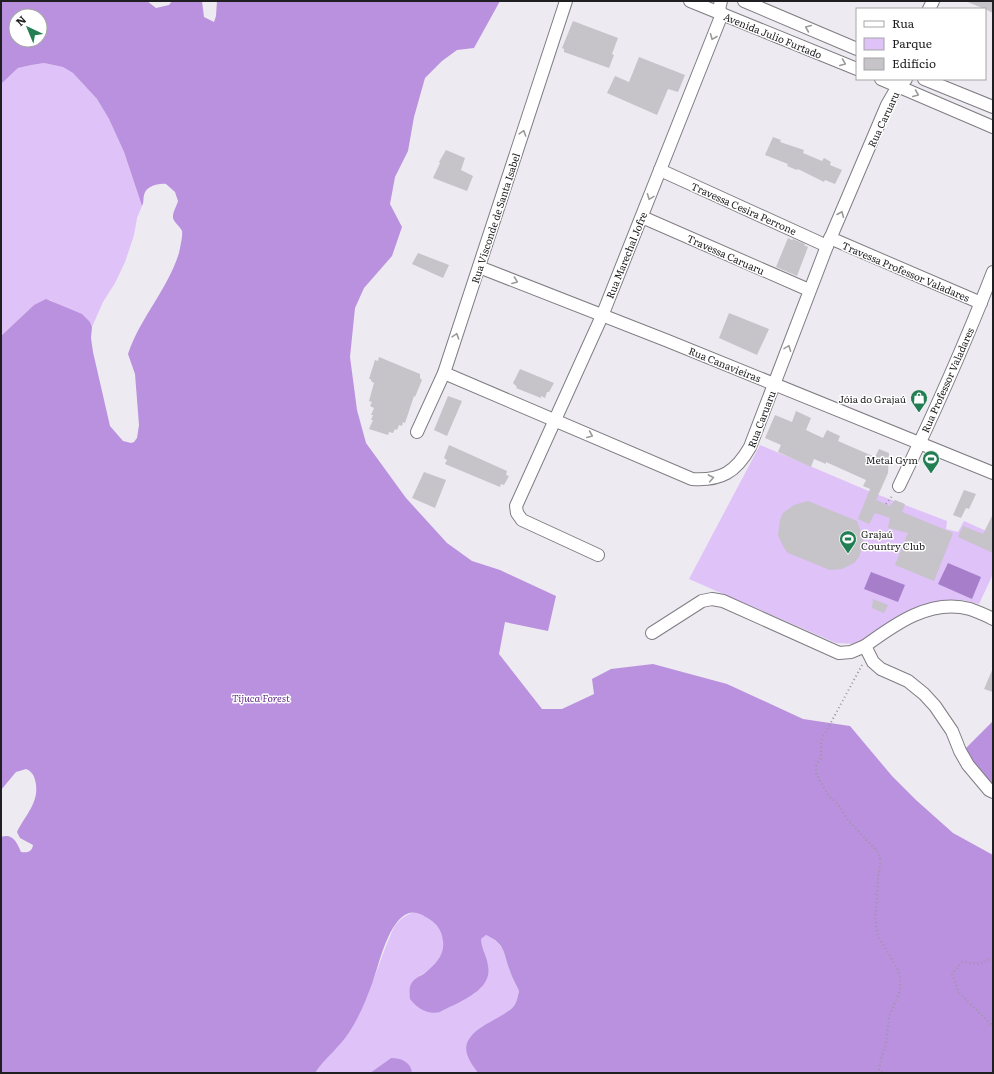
<svg xmlns="http://www.w3.org/2000/svg" width="994" height="1074" font-family="Literata,serif">
	<rect width="100%" height="100%" fill="#eeeaf1"/>
	<!-- green -->
	<g fill="#dec2f8">
		<path d="M44 63 63 67 73 73 97 99 109 119 124 152 142 206 137 218 134 235 125 262 115 283 103 302 92 327 90 322 50 300 34 305 1 336V84L18 68Z"/>
		<path d="M760 445 871 492 947 521 946 529 958 532 964 521 993 534V574L979 604 963 600 936 601 905 613 879 632 855 644 836 643 689 579Z"/>
		<path d="M415 912C452 925 453 959 419 976L440 1012 474 994 481 988 484 951 481 945V939L486 935C506 945 503 953 510 971 512 978 516 984 519 991 518 995 517 1002 514 1006 512 1008 509 1010 507 1012 480 1034 450 1031 478 1073H412V1071L391 1058 370 1073H315C325 1058 340 1046 350 1030 369 1000 377 966 391 934 395 923 403 915 415 912Z"/>
	</g>
	<!-- forest -->
	<g fill="#ba91de" fill-rule="evenodd">
		<path d="M1 1H147L156 8 169 5 172 1H202L204 17 214 22 216 16 217 1H500L474 48 457 50 442 61 425 78 414 117 408 151 395 177 390 204 402 227 392 256 364 288 355 308 350 357 357 410 366 443 406 498 447 543 472 561 500 570 556 596 548 631 505 622 499 654 542 709H562L594 694 592 679 611 669 653 664 727 684 803 719 850 726 892 776 916 800 953 833 993 855V1073H478C474 1067 469 1061 467 1054 460 1029 501 1021 514 1006 517 1002 518 995 519 991 516 984 512 978 510 971 503 953 506 944 486 935L481 939C481 948 487 956 488 966 493 991 458 1002 440 1012 428 1015 418 1009 410 999 410 996 409 991 410 987 412 979 419 977 425 973 435 965 445 955 443 941 442 931 437 924 429 919 423 915 416 911 409 913 388 920 379 965 372 984 366 1000 359 1017 350 1031 340 1047 325 1058 315 1073H1V837C13 833 17 843 21 852 27 853 32 852 33 845L20 838 17 832C25 815 41 801 35 780 34 775 31 771 26 769L16 772 1 790V336L34 305 46 299 82 314 90 322 92 327 91 338 93 352 110 426 123 441 131 443 134 442 137 438 139 425 135 374 128 354C140 318 168 289 179 253 180 248 183 235 182 231 180 226 172 221 173 216 173 212 177 205 178 201L175 192 166 184C158 183 146 186 144 195 143 199 144 202 142 206L124 152 109 119 97 99 73 73 63 67 44 63 32 65 18 68 1 84ZM16 16H40V40H16Z"/>
		<path d="M993 721V792L964 750Z"/>
		<path d="M391 1058C401 1058 411 1062 412 1073H370Z"/>
	</g>
	<!-- water -->
	<g fill="#a77eca">
		<path d="M948 563 981 577 972 599 938 584Z"/>
		<path d="M871 572 905 585 898 602 864 589Z"/>
	</g>
	<!-- building -->
	<g fill="#c6c3c9">
		<path d="M965 1H993V13L985 9Z"/>
		<path d="M573 21 618 38 612 54 614 55 609 68 564 52V49L562 48Z"/>
		<path d="M639 57 685 75 678 92 668 89 657 115 607 93 615 76 629 82Z"/>
		<path d="M773 137 781 140 780 142 804 150 803 153 822 161 824 158 831 162 830 165 842 170 835 184 825 180 824 182 798 169 797 170 787 166 788 164 765 155Z"/>
		<path d="M446 150 465 158 461 170 473 176 467 191 433 178 440 163 439 162Z"/>
		<path d="M788 238 792 240 793 239 805 244 804 245 808 247 797 276 776 267Z"/>
		<path d="M418 253 449 265 443 278 412 264Z"/>
		<path d="M729 313 769 329 757 355 719 338Z"/>
		<path d="M379 357 420 374V378L422 380 415 397 414 396 405 423 403 422 402 426 399 425 397 430 395 429 393 433 389 432 388 435 369 429 373 420H371L373 415H371L374 408 370 406 372 402 369 401 374 383 371 381V379H369L375 360 378 361Z"/>
		<path d="M520 369 554 383 549 392H547L545 398 541 396V398L516 388 517 387 513 383Z"/>
		<path d="M448 396 462 401 447 436 434 430Z"/>
		<path d="M796 411 811 418 806 430 823 438 827 430 840 436 838 441 875 457 879 449 889 453 888 473 876 500 890 506 895 500 905 504 902 512 953 533 934 581 895 565 908 533 888 528 890 518 875 513 869 524 858 519 870 489 863 486 866 480 826 462V464L814 459 811 467 778 452 781 445 765 438 775 415 792 422Z"/>
		<path d="M449 445 507 471 506 475 509 476 504 485 501 484 500 487 445 464 447 460 444 458Z"/>
		<path d="M424 472 446 480 435 508 412 498Z"/>
		<path d="M964 490 976 494 969 509 966 508 961 518 953 515Z"/>
		<path d="M808 501 857 521 862 535 863 544 859 557 854 563 842 569 830 570 788 553 784 548 778 535 780 520 783 513 794 505Z"/>
		<path d="M993 514V553L958 537 963 526 983 534Z"/>
		<path d="M873 599 888 605 884 613 872 608Z"/>
		<path d="M993 668V692L984 689Z"/>
	</g>
	<g fill="none" stroke-linecap="round" stroke-linejoin="round">
		<!-- minor casing -->
		<g stroke="#807d83" stroke-width="14">
			<g id="minor">
				<path d="M690 1 857 69"/>
				<path d="M744 1 857 49"/>
				<path d="M929 9 933 1"/>
				<path d="M881 79 993 127"/>
				<path d="M924 79 993 107"/>
				<path d="M660 170 827 246"/>
				<path d="M642 217 809 290"/>
				<path d="M830 238 981 303"/>
				<path d="M479 267 668 341 993 473"/>
				<path d="M444 373 692 479C721 481 736 472 750 447L827 246 887 105 898 86 903 83 906 79"/>
				<path d="M417 432 444 373 566 1"/>
				<path d="M899 486C933 416 965 344 993 272"/>
				<path d="M598 555 522 520 517 513 516 506 602 316 722 14 719 9 721 1"/>
				<path d="M652 633 702 601 712 599 723 601 839 653 851 652 865 646 873 662 881 669 908 681 924 694 935 706 952 731 960 751 968 765 989 790 993 792"/>
				<path d="M865 646C895 624 931 598 970 609 978 612 986 615 993 619"/>
			</g>
		</g>
		<!-- path -->
		<g stroke="#9a979c" stroke-width="2" stroke-dasharray="1 3" stroke-linecap="butt">
			<path d="M886 504 893 495"/>
			<path d="M862 665 821 741V758L816 765V773L824 788 830 797 838 804 848 820 877 851 880 856V865L878 879 877 898 875 920 878 936 897 968 900 979V991L889 1017 886 1044 880 1062 879 1070 884 1073"/>
			<path d="M993 958 979 964 962 962 952 974 959 993 993 1026"/>
		</g>
		<!-- minor -->
		<use href="#minor" stroke="#fff" stroke-width="12"/>
	</g>
	<!-- one-way arrows -->
	<defs><path id="oneway-chevron" d="M-2-3.5L2.5 0L-2 3.5" fill="none" stroke-width="1.6" stroke-linecap="round" stroke-linejoin="round"/></defs>
	<g stroke="#9a9a9b">
		<use href="#oneway-chevron" transform="translate(808 28) rotate(-157)"/>
		<use href="#oneway-chevron" transform="translate(713 37) rotate(112)"/>
		<use href="#oneway-chevron" transform="translate(843 63) rotate(22)"/>
		<use href="#oneway-chevron" transform="translate(916 94) rotate(23)"/>
		<use href="#oneway-chevron" transform="translate(523 133) rotate(-72)"/>
		<use href="#oneway-chevron" transform="translate(650 197) rotate(111)"/>
		<use href="#oneway-chevron" transform="translate(841 214) rotate(-67)"/>
		<use href="#oneway-chevron" transform="translate(515 281) rotate(21)"/>
		<use href="#oneway-chevron" transform="translate(456 336) rotate(-72)"/>
		<use href="#oneway-chevron" transform="translate(788 348) rotate(-69)"/>
		<use href="#oneway-chevron" transform="translate(590 435) rotate(23)"/>
		<use href="#oneway-chevron" transform="translate(711 478) rotate(-11)"/>
	</g>
	<!-- icons -->
	<defs>
		<g id="shop-pin" transform="scale(0.9)"><path d="M0 17L-7.5 6A9.5 9.5 0 1 1 7.5 6Z" fill="#247e53" stroke="#fff"/><path d="M-5-2.5h2.3a2.7 3.5 0 0 1 5.4 0H5L5.5 6h-11ZM-1.5-2.5h3a1.5 2.3 0 0 0-3 0Z" fill="#fff"/></g>
		<g id="stadium-pin" transform="scale(0.9)"><path d="M0 17L-7.5 6A9.5 9.5 0 1 1 7.5 6Z" fill="#247e53" stroke="#fff"/><path d="M0-5a6.5 5 0 1 0 0 10a6.5 5 0 1 0 0-10ZM-3.5-1.8h7v3.6h-7Z" fill="#fff"/></g>
	</defs>
	<g fill-rule="evenodd">
		<use href="#shop-pin" x="919" y="398"/>
		<use href="#stadium-pin" x="931" y="459"/>
		<use href="#stadium-pin" x="848" y="539"/>
	</g>
	<g text-anchor="middle" dominant-baseline="central" stroke-width="3" stroke-linejoin="round" paint-order="stroke">
		<!-- street labels -->
		<g font-size="10" fill="#1f1e20" stroke="#fff">
			<text transform="translate(773 35) rotate(22)">Avenida Julio Furtado</text>
			<text transform="translate(883 119) rotate(-65)">Rua Caruaru</text>
			<text transform="translate(744 208) rotate(24)">Travessa Cesira Perrone</text>
			<text transform="translate(495 218) rotate(-72)">Rua Visconde de Santa Isabel</text>
			<text transform="translate(726 254) rotate(24)">Travessa Caruaru</text>
			<text transform="translate(626 255) rotate(-68)">Rua Marechal Jofre</text>
			<text transform="translate(906 271) rotate(23)">Travessa Professor Valadares</text>
			<text transform="translate(725 364) rotate(22)">Rua Canavieiras</text>
			<text transform="translate(947 380) rotate(-66)">Rua Professor Valadares</text>
			<text transform="translate(761 419) rotate(-69)">Rua Caruaru</text>
		</g>
		<!-- poi labels -->
		<g font-size="10" fill="#1f1e20" stroke="#fff" text-anchor="end">
			<text x="906" y="398">Jóia do Grajaú</text>
			<text x="918" y="459">Metal Gym</text>
			<text x="861" y="533" text-anchor="start">Grajaú<tspan x="861" dy="12">Country Club</tspan></text>
		</g>
		<!-- park labels -->
		<g font-size="10" font-style="italic" fill="#622e88" stroke="#fff">
			<text x="261" y="697">Tijuca Forest</text>
		</g>
	</g>
	<!-- border -->
	<rect width="994" height="1074" fill="none" stroke="#1f1e20" stroke-width="4"/>
	<!-- legend -->
	<rect x="856" y="8" width="130" height="72" fill="#ffffff" stroke="#a5a5a6"/>
	<rect x="864" y="21" width="20" height="6" fill="#ffffff" stroke="#a5a5a6"/>
	<text x="892" y="28" font-size="12" fill="#1f1e20">Rua</text>
	<rect x="864" y="38" width="20" height="12" fill="#dec2f8" stroke="#a5a5a6"/>
	<text x="892" y="48" font-size="12" fill="#1f1e20">Parque</text>
	<rect x="864" y="58" width="20" height="12" fill="#c6c3c9" stroke="#a5a5a6"/>
	<text x="892" y="68" font-size="12" fill="#1f1e20">Edifício</text>
	<!-- north arrow -->
	<g transform="translate(28 28) rotate(316)"><circle r="19" fill="#ffffff" stroke="#a5a5a6"/>
	<path d="M0-3L7 15L0 10L-7 15Z" fill="#247e53"/>
	<text y="-6" font-size="11" font-weight="bold" text-anchor="middle" fill="#1f1e20">N</text>
	</g>
</svg>
